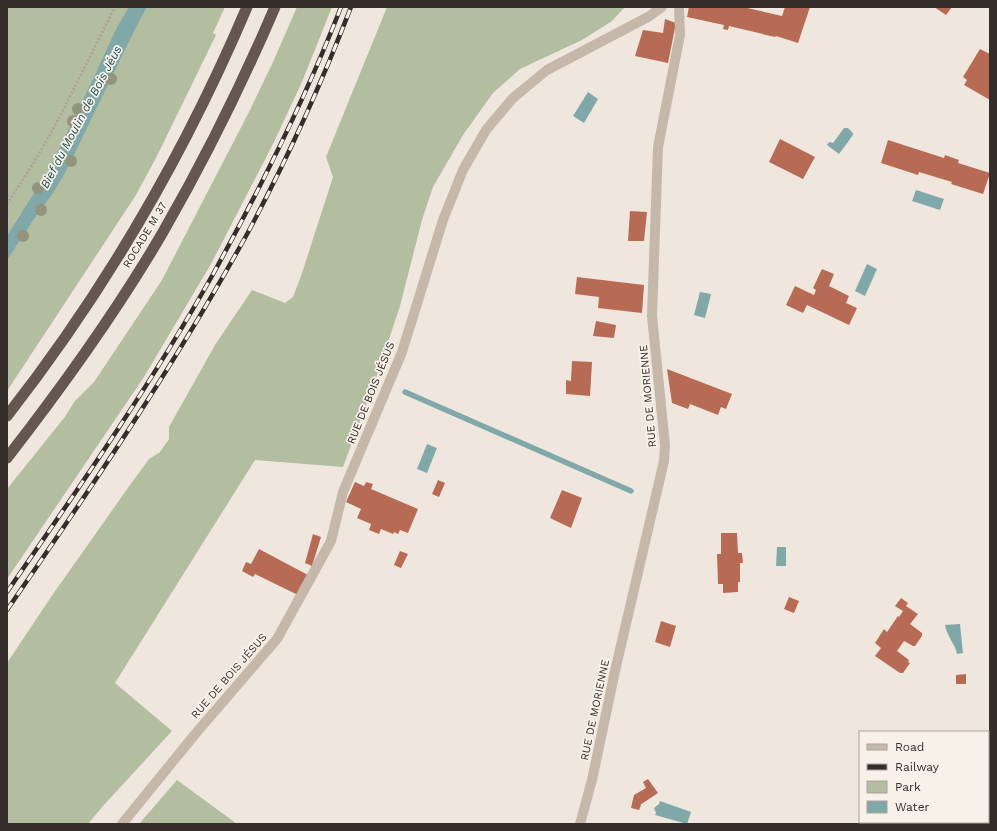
<svg xmlns="http://www.w3.org/2000/svg" width="997" height="831" font-family="'Work Sans',sans-serif">
	<rect width="100%" height="100%" fill="#efe7de"/>
	<!-- green -->
	<g fill="#b3bda0">
		<path d="M7 7H225L213 33 216 35 157 156 136 195 7 391V249L21 213 7 235Z"/>
		<path d="M297 7H332L302 82 273 144 211 264 144 377 7 579V489L64 418 75 401 94 382 162 280 249 112 273 62Z"/>
		<path d="M387 7H625L612 21 582 40 520 69 493 93 463 135 433 187 422 220 400 306 377 375 343 467 255 460 115 683 172 731 103 806 88 824H7V663L51 597 130 485 149 459 160 452 169 439V427L215 345 252 290 285 303 293 297 301 276 333 177 326 157Z"/>
		<path d="M177 780 237 824H139Z"/>
	</g>
	<!-- water -->
	<g fill="#80a8a9">
		<path d="M129 7H147L137 25 66 171 53 193 34 219 7 260V235L48 172 95 75 116 29Z"/>
		<path d="M588 92 598 99 584 123 573 116Z"/>
		<path d="M844 128H848L853 133V135L839 154 827 145 829 142 833 143Z"/>
		<path d="M916 190 944 199 940 210 912 201Z"/>
		<path d="M867 264 877 269 865 296 855 291Z"/>
		<path d="M700 292 711 294 705 318 694 315Z"/>
		<path d="M427 444 437 448 427 473 417 469Z"/>
		<path d="M777 547H786V566H776Z"/>
		<path d="M960 624 963 653 957 654C956 645 947 637 945 625Z"/>
		<path d="M660 801 691 812 687 824 655 815 656 813 654 808 659 804Z"/>
	</g>
	<g fill="none" stroke-linecap="round" stroke-linejoin="round">
		<!-- stream -->
		<path stroke="#80a8a9" stroke-width="5.5" d="M405 392 631 491"/>
	</g>
	<!-- building -->
	<g fill="#b76a54">
		<path d="M689 7H743L782 16 785 7H810L798 43 776 36 775 37 729 26 728 30 723 29 724 25 687 17Z"/>
		<path d="M934 7H952L946 15Z"/>
		<path d="M665 19 676 23 668 63 635 56 643 30 663 33Z"/>
		<path d="M980 49 990 54V100L964 85 967 80 963 77Z"/>
		<path d="M780 139 815 157 803 179 769 162Z"/>
		<path d="M888 140 944 158 945 155 959 160 958 163 990 173 983 194 951 184 952 182 919 172 918 175 881 163Z"/>
		<path d="M630 211 647 212 644 241H628Z"/>
		<path d="M822 269 834 274 829 286 849 296 846 303 857 308 849 325 807 305 803 313 786 305 795 286 814 295 816 290 813 288Z"/>
		<path d="M577 277 644 285 642 313 598 308 599 297 575 294Z"/>
		<path d="M596 321 616 325 614 338 593 336Z"/>
		<path d="M572 361 592 362 590 396 566 394V380L571 381Z"/>
		<path d="M667 369 732 394 726 409 721 407 718 415 690 404 688 409 672 403Z"/>
		<path d="M438 480 445 483 439 497 432 494Z"/>
		<path d="M355 482 364 486 366 482 373 484 371 489 418 509 408 533 400 530 398 534 394 532 393 534 381 529 379 534 369 530 371 524 357 518 361 509 346 502Z"/>
		<path d="M562 490 582 498 571 528 550 518Z"/>
		<path d="M721 533H737L738 553H742L743 563H740V582H738V592L723 593V584H718L717 554H721Z"/>
		<path d="M313 534 321 537 312 566 305 563Z"/>
		<path d="M259 549 308 575 298 595 255 574 253 577 242 571 246 562 251 564Z"/>
		<path d="M400 551 408 554 401 568 394 565Z"/>
		<path d="M789 597 799 601 794 613 784 609Z"/>
		<path d="M901 598 908 603 906 606 918 614 910 624 922 633V636L915 646H913L904 641 897 651 909 660 908 662 910 663 903 673H900L875 656 881 648 875 643 884 629 887 632 898 616 899 617 903 611 895 606Z"/>
		<path d="M661 621 676 626 670 647 655 642Z"/>
		<path d="M966 674V684H956V675Z"/>
		<path d="M648 779 658 793 640 805H641L639 810 631 808 634 795 646 788 643 782Z"/>
	</g>
	<g fill="none" stroke-linecap="round" stroke-linejoin="round">
		<!-- path -->
		<path stroke="#b2a196" stroke-width="2.5" stroke-dasharray="2 2" stroke-linecap="butt" d="M7 204 33 164 56 124 115 7"/>
		<!-- minor -->
		<g stroke="#c6b7ab" stroke-width="10">
			<path d="M122 824 196 733 277 639 331 541 343 492 402 352 443 220 463 170 486 130 513 98 547 70 648 17 662 7"/>
			<path d="M580 824 592 780 615 671 664 461 665 445 652 316 658 147 680 35 679 7"/>
		</g>
		<!-- trunk -->
		<g stroke="#65564f" stroke-width="11">
			<path d="M7 416C104 292 185 153 247 7"/>
			<path d="M7 458C63 386 117 311 163 232 205 159 242 84 275 7"/>
		</g>
		<!-- rail casing -->
		<g stroke="#352d29" stroke-width="4.5">
			<g id="rail">
				<path d="M7 592C78 489 150 386 212 276 260 189 305 100 341 7"/>
				<path d="M7 610C91 488 174 366 246 236 286 162 321 85 351 7"/>
			</g>
		</g>
		<!-- rail -->
		<use href="#rail" stroke="#f7f1ea" stroke-width="3" stroke-dasharray="9" stroke-linecap="butt"/>
	</g>
	<!-- trees -->
	<g fill="#92947e">
		<circle cx="111" cy="79" r="6"/>
		<circle cx="78" cy="109" r="6"/>
		<circle cx="73" cy="121" r="6"/>
		<circle cx="71" cy="161" r="6"/>
		<circle cx="38" cy="188" r="6"/>
		<circle cx="41" cy="210" r="6"/>
		<circle cx="23" cy="236" r="6"/>
	</g>
	<g text-anchor="middle" dominant-baseline="central" stroke-width="3.5" stroke-linejoin="round" paint-order="stroke">
		<!-- street labels -->
		<g font-size="11" fill="#352d29" stroke="#f7f1ea">
			<text transform="translate(145 235) rotate(-59)">ROCADE M 37</text>
			<text transform="translate(371 393) rotate(-68)">RUE DE BOIS JÉSUS</text>
			<text transform="translate(648 396) rotate(-95)">RUE DE MORIENNE</text>
			<text transform="translate(229 676) rotate(-49)">RUE DE BOIS JÉSUS</text>
			<text transform="translate(595 710) rotate(-78)">RUE DE MORIENNE</text>
		</g>
		<!-- water labels -->
		<g font-size="12" font-style="italic" fill="#244f51" stroke="#f7f1ea">
			<text transform="translate(81 117) rotate(-62)">Bief du Moulin de Bois Jéus</text>
		</g>
	</g>
	<!-- border -->
	<rect width="997" height="831" fill="none" stroke="#352d29" stroke-width="16"/>
	<!-- legend -->
	<rect x="859" y="731" width="130" height="92" fill="#f7f1ea" stroke="#a9a39d"/>
	<rect x="867" y="744" width="20" height="6" fill="#c6b7ab" stroke="#a9a39d"/>
	<text x="895" y="751" font-size="12" fill="#352d29">Road</text>
	<rect x="867" y="764" width="20" height="6" fill="#352d29" stroke="#a9a39d"/>
	<text x="895" y="771" font-size="12" fill="#352d29">Railway</text>
	<rect x="867" y="781" width="20" height="12" fill="#b3bda0" stroke="#a9a39d"/>
	<text x="895" y="791" font-size="12" fill="#352d29">Park</text>
	<rect x="867" y="801" width="20" height="12" fill="#80a8a9" stroke="#a9a39d"/>
	<text x="895" y="811" font-size="12" fill="#352d29">Water</text>
</svg>
